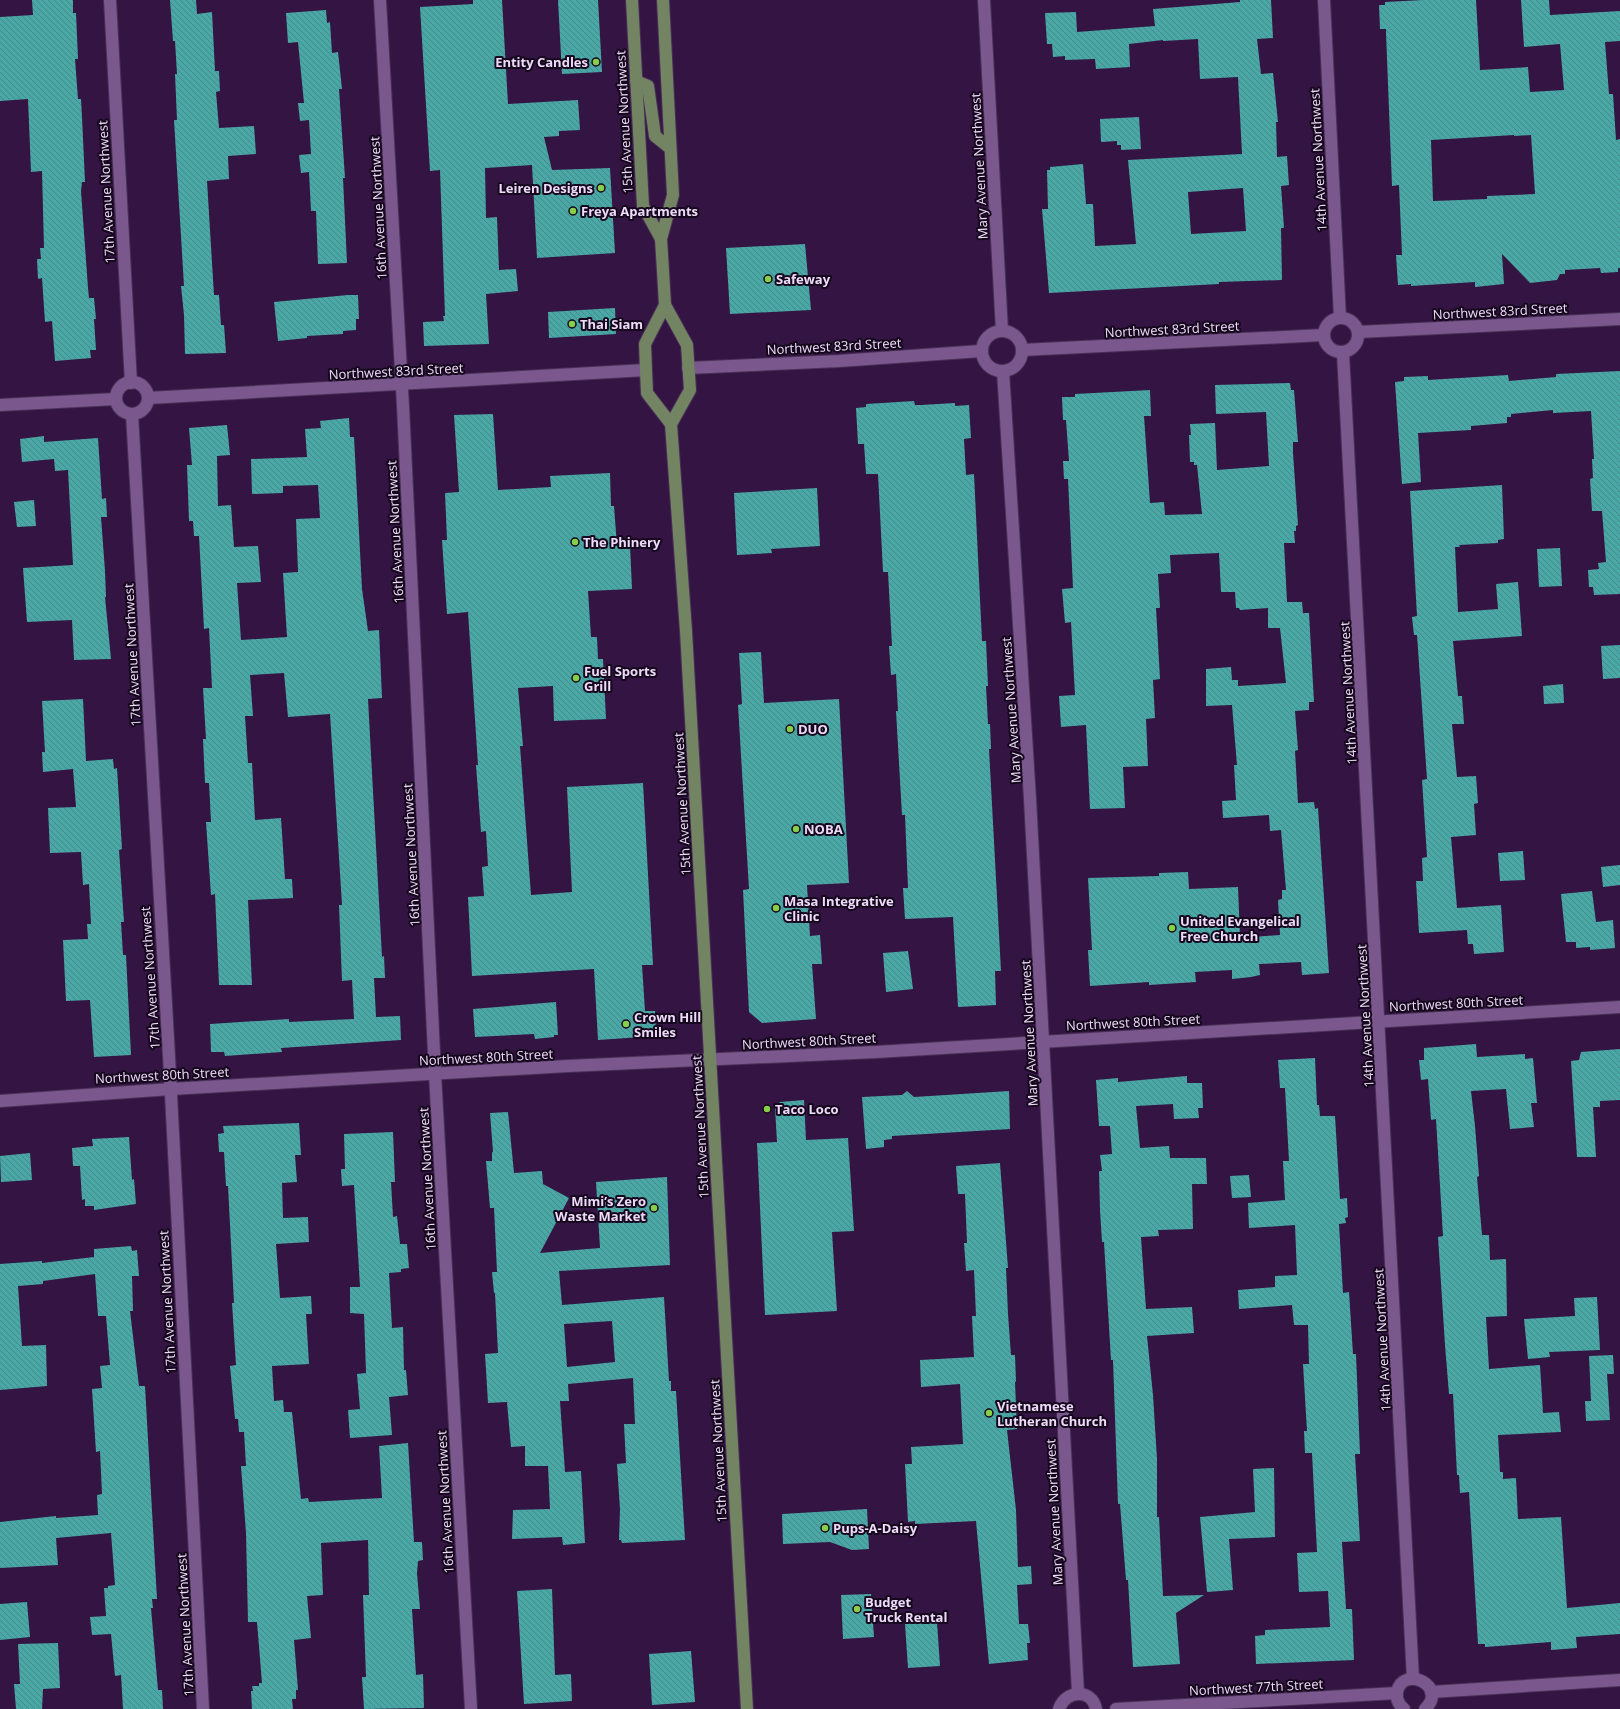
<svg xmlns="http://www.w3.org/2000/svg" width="1620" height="1709" font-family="'Open Sans',sans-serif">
	<defs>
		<pattern id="building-back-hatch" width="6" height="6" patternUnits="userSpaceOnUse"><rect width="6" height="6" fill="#49a8a6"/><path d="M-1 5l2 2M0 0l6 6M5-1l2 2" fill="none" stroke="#48898b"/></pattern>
	</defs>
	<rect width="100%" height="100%" fill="#341443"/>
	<!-- building -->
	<g fill="url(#building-back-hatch)" fill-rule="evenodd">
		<path d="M32 0H73V13H76L78 59H75L78 99H81L82 117 85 182H82L81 191 88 288 89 298H94L96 319H94L96 350H90L91 358 55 361 52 321 45 322 42 278 38 279 37 259H41L40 248H44L42 171 31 172 28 99 0 101V17L33 15Z"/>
		<path d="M170 0H196L197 14 212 12 215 71H219L220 91 216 92 219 128 254 126 256 154 228 156 229 179 207 181 214 295H219L221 325H224L226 353 185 354 184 315 181 286H184L174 120H177L175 74H177L175 41H173Z"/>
		<path d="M473 0H502L508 104 578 100 580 130 559 131V136L544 137 552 170 610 168 615 253 537 258 532 165 485 168 486 218 497 217 499 270 516 269 518 291 486 294 489 344 424 346 423 322 444 321 443 316H445L440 170 430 171 420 7 473 4Z"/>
		<path d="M558 0H598L602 72 562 74Z"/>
		<path d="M1240 0H1271L1273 38 1257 39 1261 74 1273 73 1278 122H1276L1277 157 1287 156 1289 185 1281 186 1284 228H1281L1282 280 1219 282V284L1049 293 1042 209H1048L1047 170H1050V167L1083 164 1086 204H1093L1095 246 1136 244 1128 160 1242 154 1238 77 1200 79 1198 39 1163 41V40L1129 44 1130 67 1096 69 1095 59 1065 60V56L1053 57 1052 44H1047L1045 13 1076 12 1077 32 1155 26 1153 9 1240 2ZM1243 188 1246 231 1191 234 1188 192Z"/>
		<path d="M1423 0H1476L1480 70 1528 67 1530 92 1564 90 1560 44 1524 47 1521 0H1549L1550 15 1620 11V41L1605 42 1609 94H1613L1616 140 1620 139V268H1618V272L1601 273 1600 268 1565 270V274H1560L1557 280 1530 283 1502 254 1504 284 1475 287V282L1411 286V284L1398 285 1396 255H1402L1399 185 1392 186 1386 33V29H1380L1379 5H1385V2ZM1514 135V136L1531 135 1535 194 1487 196V199L1433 201 1431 140Z"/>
		<path d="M326 10 327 23 330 22 332 53 338 52 342 89H339L345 178H343L347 263 318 264 316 211H311L309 172 301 173 299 155 311 154 309 120 300 121 298 103H304L298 42 288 43 286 13Z"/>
		<path d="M1139 117 1141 149 1121 150V145H1117V141L1101 142 1100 119Z"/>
		<path d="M805 244 811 310 730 314 726 248Z"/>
		<path d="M348 295H358L359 319H356V330L343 331V334L307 336V338L278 341 274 302Z"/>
		<path d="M615 308 616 334 549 338 548 312Z"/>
		<path d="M1620 371V594L1594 595 1593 587H1589L1588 570 1599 569 1598 563 1606 562 1602 511H1592L1590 479 1593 478 1592 459H1594L1591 411 1553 413V410L1511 414V417H1507V423L1471 426V430L1418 433 1421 482 1402 484 1395 382 1404 381V377L1428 376V380L1508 375 1509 381 1556 377V374Z"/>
		<path d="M1290 383 1291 390H1294L1298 442H1293V453L1298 525 1296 526V531H1294L1295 543H1284L1287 602H1302L1303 613H1309L1314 702H1309V710L1295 711 1298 750 1295 751 1298 803 1314 802 1315 809 1318 808 1329 973 1302 975 1301 962 1259 964 1260 975 1251 977 1232 979V970L1195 972 1196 982 1149 985V982L1090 986 1088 950H1092L1088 878 1159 876V873L1188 872 1189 889 1238 887 1240 938 1280 935 1278 900 1282 899V890H1286L1281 830 1270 831 1269 815 1223 818 1222 801 1236 800 1234 765H1237L1232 705 1206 706V669L1231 667 1232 680H1238V686L1286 683 1280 628H1268V608L1240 610 1239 608H1236L1235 592H1221L1219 553 1170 555 1171 573 1158 574 1160 608H1156L1160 679 1153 680 1155 718 1146 719 1148 766 1123 767 1125 808 1090 809 1086 725 1061 727 1059 696 1075 695 1071 622 1065 623 1062 589 1073 588 1068 479H1064L1063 461H1069L1066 420H1063L1062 397H1075V394L1150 390 1151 416H1144L1150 503 1164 502 1165 515 1202 514 1197 465H1194V462H1190L1189 435H1191L1190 424 1215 423 1217 470 1269 466 1266 412 1216 414 1215 385Z"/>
		<path d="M914 401 915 405H921L955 403V406L969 405 971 438 964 439 966 475 974 474 982 641H986L988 686H986L988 724H990L991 749H989L1001 971H995L996 1005 958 1007 953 917 905 919 903 888H908L905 815H902L896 711H898L896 674 891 675 889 646H892L888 572H883L878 474H866L864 444H858L856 408 866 407V404Z"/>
		<path d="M493 414 498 490 551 487 550 476 610 473 611 506H614L617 546 630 545 632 589 588 591 591 637H597L598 659H603L606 719 554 721 553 686 518 688 523 746H520L531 895 572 892 567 787 643 783 653 965H642L645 1011H655L656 1036 598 1040 594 969 472 976 468 897 484 896 482 867 488 866 486 831 481 832 476 765H478L468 612 447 614 442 540H447L445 493 459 492 454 415Z"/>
		<path d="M349 418 350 437H354L362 589 368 631 379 630 382 698 368 699 382 957 384 956 385 978H374L376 1017 400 1016 401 1040 281 1048 282 1052 225 1056 224 1052H211L210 1024 289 1019V1022L354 1019 352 980 342 981 339 905H342L330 714 288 717 284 673 250 675 253 716H245L248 763H252L255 820 281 818 285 879H292L293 898 248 900 252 985H219L215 894 211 895 206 822H211L209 783H205L203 739H206L203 688H212L209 628 204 629 199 536H194L193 521H189L187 465H192L189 428 227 425 230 455 217 456 218 506 231 505 234 547 258 546 261 582 237 583 241 640 287 637 283 573 298 572 296 519 320 518 318 485 283 486V493L252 494 251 459 307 457 305 429 321 428 320 421Z"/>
		<path d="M44 436V442L98 438 102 499 106 498 107 517H101L105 571 106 597H105L111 659 74 660 72 620 27 622 23 568 73 565 68 470 55 471 54 459 22 462 20 439Z"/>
		<path d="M1502 485 1504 539 1498 540V543L1459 545 1460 547H1455L1458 612 1498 609 1496 584 1518 582 1522 636 1453 641 1458 696H1462L1464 724H1452L1457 777 1476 776 1478 803 1474 804 1476 835 1451 837 1457 908 1501 905 1504 952 1474 954 1473 944H1468L1467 930 1419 933 1416 881H1423L1422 858 1427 857 1422 780 1427 779 1417 635H1414L1412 617 1417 616 1410 491Z"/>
		<path d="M817 488 820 546 771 549 772 553 737 555 734 493Z"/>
		<path d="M34 500 36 526 17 527 14 502Z"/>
		<path d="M1560 548 1562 586 1539 587 1537 549Z"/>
		<path d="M1620 645V678L1603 679 1601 646Z"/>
		<path d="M761 652 764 703 839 699 849 883 807 885 810 936 820 935 822 964H812L816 1019 762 1023 749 1012 743 890 749 889 738 705 742 704 739 653Z"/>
		<path d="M1563 684 1564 703 1544 704 1543 686Z"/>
		<path d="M83 699 86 761 113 759 114 769 117 768 122 849 119 850 124 922H121L123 955H126L131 1055 94 1057 90 1000 66 1001 63 940 88 939 87 924H91L89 884 83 885 81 852 50 853 48 808 76 807 73 769 43 772 42 752H45L42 701Z"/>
		<path d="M1523 851 1525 880 1500 881 1498 853Z"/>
		<path d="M1620 865V885L1603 887 1601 867Z"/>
		<path d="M1592 891 1596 922 1613 920 1615 948 1590 950V947L1576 948V942H1566L1561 894Z"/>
		<path d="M908 951 913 989 886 992 883 953Z"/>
		<path d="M556 1002 558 1035H554V1037L535 1039 534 1034 475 1037 473 1009Z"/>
		<path d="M1476 1044 1477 1057 1525 1054V1059L1533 1058 1537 1103H1531L1534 1127 1510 1129 1506 1089 1471 1091 1475 1126 1479 1176 1477 1177 1482 1235H1489L1490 1260 1506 1259 1507 1316 1486 1317 1489 1369 1540 1365 1543 1413 1559 1412 1561 1432 1498 1435 1500 1472H1503V1479L1516 1478 1518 1519 1561 1517 1567 1608 1620 1603V1634L1576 1637 1577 1648 1551 1650V1642L1485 1647V1644H1478L1469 1492 1460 1493 1459 1475H1457L1453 1394H1449L1445 1345 1438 1237 1443 1236 1436 1119 1431 1120 1428 1079 1421 1080 1419 1060H1424V1048Z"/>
		<path d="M1620 1049V1100L1600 1101V1107H1593L1596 1157H1577L1571 1061 1579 1060 1581 1052Z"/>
		<path d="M1315 1058 1317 1105H1319L1320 1116H1335L1340 1199 1347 1198 1348 1217 1345 1218 1346 1223 1339 1224 1343 1293 1349 1292 1353 1354H1356L1360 1454H1355L1360 1541 1342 1542 1346 1609H1352L1354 1660 1256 1664 1255 1636 1265 1635V1630L1330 1627 1328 1591 1299 1592 1297 1553 1317 1552 1312 1453H1305L1304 1431H1307L1303 1364H1309L1308 1325H1294L1292 1305 1239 1309 1238 1290 1275 1287V1276L1297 1275 1295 1225 1249 1228 1248 1203 1285 1200 1283 1161H1289L1285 1088H1280L1278 1060Z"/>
		<path d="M1187 1076V1083H1202L1203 1108H1198L1199 1118 1174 1119 1173 1104 1136 1106 1140 1148 1169 1146 1170 1158H1206L1207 1184H1192L1193 1229 1158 1230 1159 1236 1141 1237 1146 1309 1192 1307 1194 1333 1147 1336 1153 1395 1157 1459V1517H1159L1163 1596 1204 1595 1176 1613 1180 1664 1133 1667 1128 1580H1126L1120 1504H1118L1113 1360H1111L1104 1242H1102L1100 1210 1099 1171H1102L1100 1155 1112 1154 1110 1126H1099L1096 1080 1118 1078V1082Z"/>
		<path d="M907 1091 914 1097 1009 1091 1010 1129 892 1136V1139L884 1140V1147L866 1149 862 1097 902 1095Z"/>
		<path d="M804 1100 806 1140 848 1138 854 1231 832 1232 837 1311 765 1315 757 1143 777 1142 775 1108 780 1102Z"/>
		<path d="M508 1112 514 1173 542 1171 543 1184 569 1198 540 1253 600 1248 596 1182 667 1177 670 1265 559 1271 562 1305 664 1297 669 1381H671V1391H676L685 1540 622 1543 621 1540H619L620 1509 617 1464 626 1463 624 1424H635L633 1378 568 1384 569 1401H560L565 1472 581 1471 585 1543 563 1545 562 1537 512 1539 513 1510 550 1509 548 1466H525V1446L511 1447 507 1402 488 1403 485 1354 498 1353 495 1293H494L492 1272H497L494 1208H490L486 1161H492V1152H493L490 1113ZM612 1321 615 1362 567 1367 564 1324Z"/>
		<path d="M299 1123 301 1155H295L297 1182 282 1183 283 1218 308 1217 309 1242 276 1244 280 1298 311 1296 312 1314H306L309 1364 272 1366 274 1401 283 1400 284 1412H292L301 1499 308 1498 309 1502 382 1498 379 1446 408 1443 414 1542H422L423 1560 418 1561 417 1573 420 1609H412L416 1675 423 1674 424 1708 364 1709 362 1677H366L363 1595H369L368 1540 321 1543 323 1595 307 1596 311 1638 294 1640 298 1690H296V1699H292L293 1709H252L251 1691H253L252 1686H259V1683H262L257 1622H248L246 1533 241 1466H246L244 1432H239L238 1419H235L230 1366 236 1365 232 1303H234L228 1186H226L224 1152H219L218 1134 224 1133 223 1126Z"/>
		<path d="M393 1132 395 1182H391L393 1217 397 1216 400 1244H407L409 1268 401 1269V1272L389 1273 392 1328 403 1327 404 1370H406L408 1395 389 1397 392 1435 350 1438 348 1410 360 1409 357 1374 366 1373 364 1314 350 1313V1287H360L354 1185 342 1186 341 1169H345L344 1134Z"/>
		<path d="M129 1137 132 1180 134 1179 136 1204 94 1210V1206H85V1199L82 1200 80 1166H73L72 1148 93 1146 92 1139Z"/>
		<path d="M30 1153 32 1180 1 1182 0 1156Z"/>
		<path d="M1000 1163 1008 1268H1006L1008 1314 1011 1355H1015L1016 1382H1015L1017 1429 1007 1430 1016 1510 1018 1567 1031 1566 1032 1584 1017 1585 1019 1624H1028L1030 1643H1027L1028 1660 989 1664 976 1521 915 1524V1521L908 1522 905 1464H912L911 1447 963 1444 960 1384 921 1387 920 1360 974 1357 972 1316H976L974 1270 966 1271 964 1243H967L965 1194H958L956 1166Z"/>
		<path d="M1249 1175 1251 1197 1232 1198 1230 1176Z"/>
		<path d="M131 1246 132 1251 137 1250 139 1276H132L133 1311H130L139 1386H145L157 1599H152L153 1608H151L158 1690H162L163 1709H123L121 1675 115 1676 111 1634 92 1635 90 1617 106 1616 104 1588H108V1586L115 1585 111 1533 56 1538 58 1565 0 1568V1522L56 1516V1518L98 1515 97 1495 102 1494 100 1451 96 1452 92 1389 102 1388 100 1366 110 1365 106 1316H98L95 1274 43 1281V1284L18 1286 22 1346 46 1345 47 1386 0 1390V1264L42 1261V1263L94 1257V1249Z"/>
		<path d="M1597 1297 1600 1350 1549 1352 1550 1357 1528 1359 1524 1319 1575 1316 1574 1298Z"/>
		<path d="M1613 1355 1614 1374H1607L1610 1420 1586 1421 1585 1401H1591L1589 1356Z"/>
		<path d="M1274 1468 1275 1537 1229 1539 1233 1590 1207 1592 1200 1517 1255 1512 1253 1469Z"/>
		<path d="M867 1509 869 1549 852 1550 830 1542 783 1544 782 1514Z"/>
		<path d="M552 1589 555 1675 571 1674 572 1701 524 1704 517 1591Z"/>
		<path d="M871 1594 874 1637 843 1639 841 1595Z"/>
		<path d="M27 1602 30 1637 0 1640V1604Z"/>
		<path d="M937 1622 940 1666 908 1668 905 1624Z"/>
		<path d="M58 1643 60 1688 43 1689 42 1709H16L14 1684H20L18 1644Z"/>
		<path d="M691 1651 695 1702 652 1705 649 1654Z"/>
	</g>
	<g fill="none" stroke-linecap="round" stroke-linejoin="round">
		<!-- minor casing -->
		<g stroke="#493057" stroke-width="14">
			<g id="minor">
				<path d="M110 0 131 383"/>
				<path d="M380 0 403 406 435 1074 471 1709"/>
				<path d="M984 0 1002 331"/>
				<path d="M1324 0 1340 318"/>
				<circle cx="1341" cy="335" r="17"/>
				<circle cx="1002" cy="351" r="20"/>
				<path d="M1358 332 1620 319"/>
				<path d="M1022 350 1323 335"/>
				<path d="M1343 353 1413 1679"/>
				<path d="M688 368 839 361 981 351"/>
				<path d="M1003 371 1030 799 1078 1693"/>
				<circle cx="132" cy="398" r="16"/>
				<path d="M148 398 646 370"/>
				<path d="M0 405 116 399"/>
				<path d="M132 414 169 1056 203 1709"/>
				<path d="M1431 1692 1620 1680"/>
				<path d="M1059 1709C1065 1690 1092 1688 1096 1709"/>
				<path d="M1116 1709 1397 1693"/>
				<path d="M1404 1709C1399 1705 1396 1699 1397 1692 1403 1664 1449 1686 1425 1709"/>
			</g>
		</g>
		<!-- tertiary casing -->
		<g stroke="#493057" stroke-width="14">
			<path id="tertiary" d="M0 1101 171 1089 568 1066 876 1052 1620 1007"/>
		</g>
		<!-- primary casing -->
		<g stroke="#493057" stroke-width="14">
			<g id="primary">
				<path d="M632 0 643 206 661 239"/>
				<path d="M663 0 673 195 661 239 663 271 665 305 687 345 690 390 671 424 686 631 747 1709"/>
				<path d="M636 81 648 86 655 136 670 148"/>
				<path d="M665 305 645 344 646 370 647 393 671 424"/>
			</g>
		</g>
		<!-- minor -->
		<use href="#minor" stroke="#7a588d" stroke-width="12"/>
		<!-- tertiary -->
		<use href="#tertiary" stroke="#7a588d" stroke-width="12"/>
		<!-- primary -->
		<use href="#primary" stroke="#738463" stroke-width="12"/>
	</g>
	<!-- markers -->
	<g fill="#87cf4a" stroke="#15081c" stroke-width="1.5">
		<circle cx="596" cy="62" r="4"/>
		<circle cx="601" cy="188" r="4"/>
		<circle cx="573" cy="211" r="4"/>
		<circle cx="768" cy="279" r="4"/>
		<circle cx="572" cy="324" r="4"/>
		<circle cx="575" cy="542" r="4"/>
		<circle cx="576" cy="678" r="4"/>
		<circle cx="790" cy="729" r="4"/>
		<circle cx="796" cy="829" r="4"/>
		<circle cx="776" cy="908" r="4"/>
		<circle cx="1172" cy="928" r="4"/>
		<circle cx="626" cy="1024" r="4"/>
		<circle cx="767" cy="1109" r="4"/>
		<circle cx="654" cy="1208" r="4"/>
		<circle cx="989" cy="1413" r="4"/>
		<circle cx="825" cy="1528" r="4"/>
		<circle cx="857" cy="1609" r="4"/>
	</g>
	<g text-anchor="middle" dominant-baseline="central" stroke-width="4" stroke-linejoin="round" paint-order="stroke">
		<!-- poi labels -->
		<g font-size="13" font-weight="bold" fill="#eedbf9" stroke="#15081c" text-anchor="start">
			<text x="588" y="62" text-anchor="end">Entity Candles</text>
			<text x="593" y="188" text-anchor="end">Leiren Designs</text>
			<text x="581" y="211">Freya Apartments</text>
			<text x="776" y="279">Safeway</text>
			<text x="580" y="324">Thai Siam</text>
			<text x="583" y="542">The Phinery</text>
			<text x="584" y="671">Fuel Sports<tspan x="584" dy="15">Grill</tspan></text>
			<text x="798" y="729">DUO</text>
			<text x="804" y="829">NOBA</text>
			<text x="784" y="901">Masa Integrative<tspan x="784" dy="15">Clinic</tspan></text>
			<text x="1180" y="921">United Evangelical<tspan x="1180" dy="15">Free Church</tspan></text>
			<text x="634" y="1017">Crown Hill<tspan x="634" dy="15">Smiles</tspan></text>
			<text x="775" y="1109">Taco Loco</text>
			<text x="646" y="1201" text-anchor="end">Mimi’s Zero<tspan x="646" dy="15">Waste Market</tspan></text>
			<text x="997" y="1406">Vietnamese<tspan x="997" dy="15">Lutheran Church</tspan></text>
			<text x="833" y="1528">Pups-A-Daisy</text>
			<text x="865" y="1602">Budget<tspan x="865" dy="15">Truck Rental</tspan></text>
		</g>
		<!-- street labels -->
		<g font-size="13" fill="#eedbf9" stroke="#15081c">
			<text transform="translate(624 122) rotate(-93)">15th Avenue Northwest</text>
			<text transform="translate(1318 160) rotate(-93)">14th Avenue Northwest</text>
			<text transform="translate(979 166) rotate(-93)">Mary Avenue Northwest</text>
			<text transform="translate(106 192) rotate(-93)">17th Avenue Northwest</text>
			<text transform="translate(378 208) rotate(-93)">16th Avenue Northwest</text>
			<text transform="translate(1500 311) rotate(-3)">Northwest 83rd Street</text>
			<text transform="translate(1172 329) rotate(-3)">Northwest 83rd Street</text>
			<text transform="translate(834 346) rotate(-3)">Northwest 83rd Street</text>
			<text transform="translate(396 371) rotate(-3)">Northwest 83rd Street</text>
			<text transform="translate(395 532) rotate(-93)">16th Avenue Northwest</text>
			<text transform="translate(132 655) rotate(-93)">17th Avenue Northwest</text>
			<text transform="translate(1348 693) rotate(-93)">14th Avenue Northwest</text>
			<text transform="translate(1011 710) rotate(-94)">Mary Avenue Northwest</text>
			<text transform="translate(682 804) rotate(-93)">15th Avenue Northwest</text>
			<text transform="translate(411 855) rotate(-93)">16th Avenue Northwest</text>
			<text transform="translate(150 978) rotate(-94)">17th Avenue Northwest</text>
			<text transform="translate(1456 1003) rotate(-3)">Northwest 80th Street</text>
			<text transform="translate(1365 1016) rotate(-93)">14th Avenue Northwest</text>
			<text transform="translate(1133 1022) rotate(-3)">Northwest 80th Street</text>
			<text transform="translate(1029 1033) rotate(-93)">Mary Avenue Northwest</text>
			<text transform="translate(809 1041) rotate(-3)">Northwest 80th Street</text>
			<text transform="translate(486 1057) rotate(-3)">Northwest 80th Street</text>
			<text transform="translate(162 1075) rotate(-3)">Northwest 80th Street</text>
			<text transform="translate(700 1127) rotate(-93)">15th Avenue Northwest</text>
			<text transform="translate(427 1179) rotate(-93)">16th Avenue Northwest</text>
			<text transform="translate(167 1302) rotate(-93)">17th Avenue Northwest</text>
			<text transform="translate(1382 1340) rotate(-93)">14th Avenue Northwest</text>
			<text transform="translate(718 1451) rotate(-93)">15th Avenue Northwest</text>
			<text transform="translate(445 1502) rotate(-93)">16th Avenue Northwest</text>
			<text transform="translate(1054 1512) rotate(-93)">Mary Avenue Northwest</text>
			<text transform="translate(185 1625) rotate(-93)">17th Avenue Northwest</text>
			<text transform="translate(1256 1687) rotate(-3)">Northwest 77th Street</text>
		</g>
	</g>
</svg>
